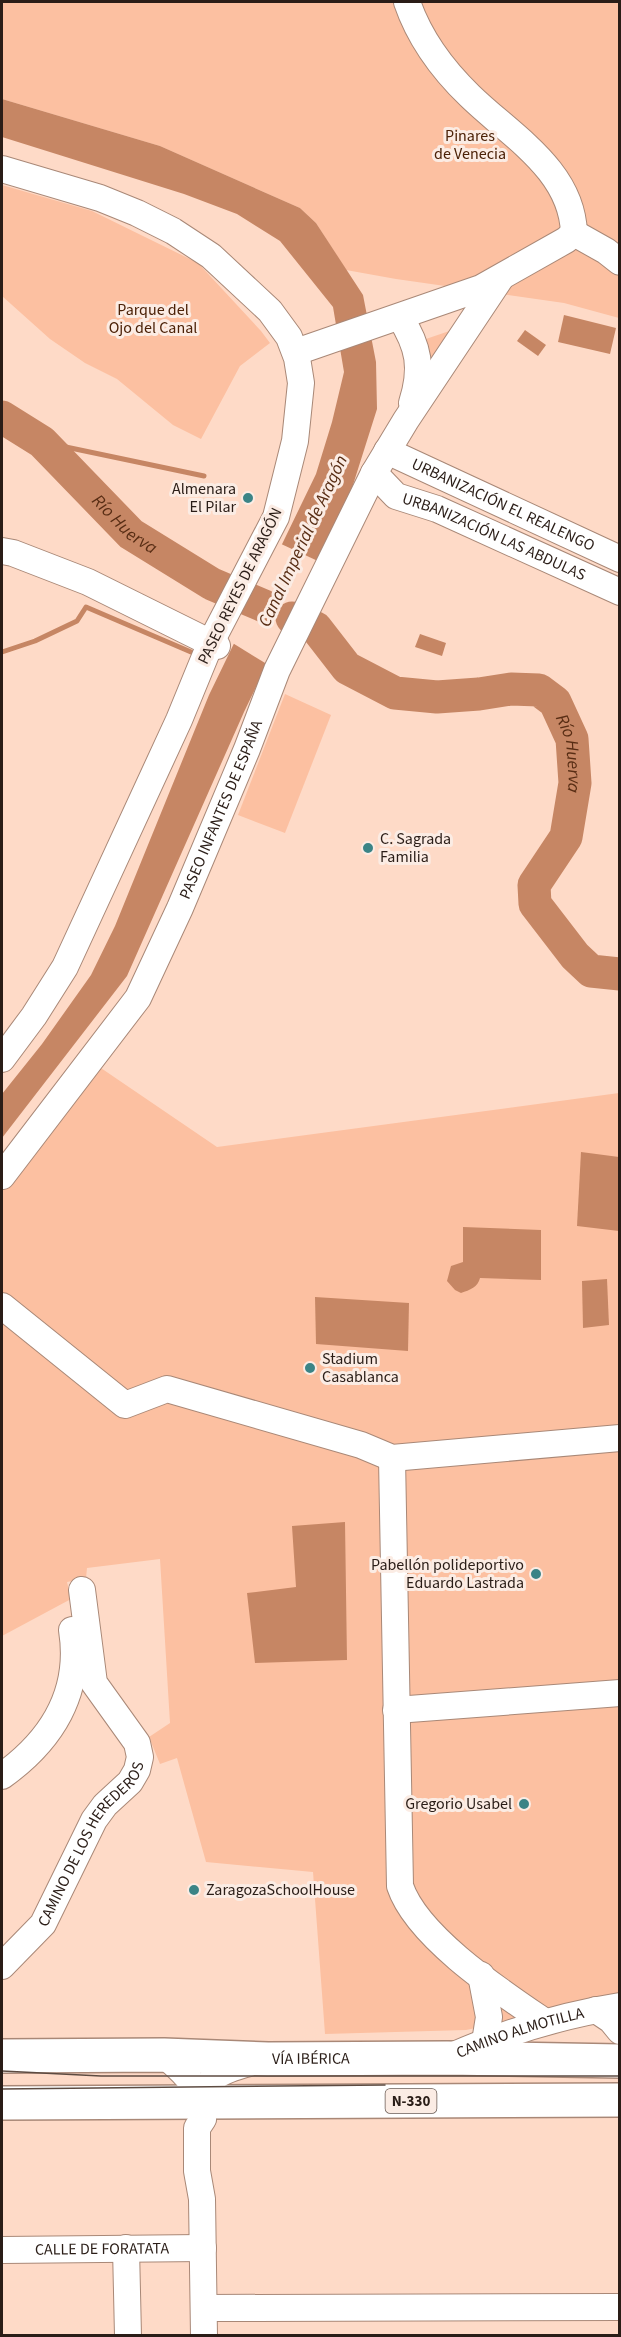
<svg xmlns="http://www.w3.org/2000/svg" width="621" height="2337" font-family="'Source Sans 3',sans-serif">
	<rect width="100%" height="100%" fill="#fedac7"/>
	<!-- green -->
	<g fill="#fcc0a1">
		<path d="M2 2H619V318L564 303 396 279 346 270 316 223 300 208 160 146 2 99Z"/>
		<path d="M2 185 92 211 198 263 261 331 270 343 240 366 201 439 173 425 117 379 85 363 50 339 2 296Z"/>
		<path d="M464 326 429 377 423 340Z"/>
		<path d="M285 694 331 715 285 833 238 815Z"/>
		<path d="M95 1064 217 1147 619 1093V1998L466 2030 325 2034 313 1872 206 1862 177 1758 160 1764 149 1737 170 1723 160 1559 87 1568 86 1578 67 1582 71 1599 2 1636V1177Z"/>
	</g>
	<!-- water -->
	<g fill="#c68664">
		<path d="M2 99 160 146 300 208 316 223 363 295 376 362 377 409 352 488 244 712 127 976 2 1138V1094L42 1044 91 975 115 926 209 695 316 474 332 422 344 372 333 307 280 241 237 214 184 194 2 137Z"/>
		<path d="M564 315 616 328 610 354 558 342Z"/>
		<path d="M525 330 546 345 538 356 517 341Z"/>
		<path d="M420 634 446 643 442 656 415 647Z"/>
		<path d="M581 1152 619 1157V1231L577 1226Z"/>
		<path d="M463 1227 541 1230V1280L480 1278C478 1287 470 1290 461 1293L455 1290 447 1281 451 1266 463 1262Z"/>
		<path d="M607 1279 609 1325 583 1328 582 1281Z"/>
		<path d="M315 1297 409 1303 408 1351 316 1344Z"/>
		<path d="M345 1522 347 1660 255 1663 247 1593 296 1587 292 1526Z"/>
	</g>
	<!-- pier -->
	<path fill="#fedac7" d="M279 543 320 562 270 666 231 642Z"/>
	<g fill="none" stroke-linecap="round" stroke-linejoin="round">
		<!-- stream -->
		<g stroke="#c68664" stroke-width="5">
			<path d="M42 442 204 476"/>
			<path d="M2 652 35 641 77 621 86 607 191 652"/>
		</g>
		<!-- river -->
		<g stroke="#c68664" stroke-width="33">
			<path id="s1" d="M2 417 42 442 131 534 212 584 264 606"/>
			<path id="s2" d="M292 618 316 628 347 668 395 693 437 697 479 694 511 689 539 690 555 702 572 739 575 783 566 837 534 885 535 904 575 956 591 971 620 974"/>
		</g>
		<!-- minor casing -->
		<g stroke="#a98877" stroke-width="28">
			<g id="minor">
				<path d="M407 2C419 37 443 70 470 96 511 136 572 170 574 233"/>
				<path d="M2 169 100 198 137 213 173 231 211 256 270 311 289 337 297 358 301 383 295 441 276 517 211 642 179 720 65 967 34 1016 2 1059"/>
				<path d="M574 233 606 251 620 262"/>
				<path d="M400 317C419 347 423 368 412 403"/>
				<path d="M296 352 481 288 566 240 574 233"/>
				<path id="s3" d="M387 451 620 559"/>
				<path id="s4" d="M374 473 396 496 437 509 620 592"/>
				<path d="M2 551 13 553 88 582 217 646"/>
				<path id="s5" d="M2 1176 138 998 180 908 247 749 277 670 374 473 406 420 500 279"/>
				<path d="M2 1306 125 1405 167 1389 361 1445 392 1458 620 1438"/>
				<path d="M392 1458 400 1886C417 1937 501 1992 545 2022"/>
				<path d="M396 1710 620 1693"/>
				<path d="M2 1776C51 1741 82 1693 72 1630"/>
				<path id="s6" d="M2 1966 43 1924 94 1820 105 1805 130 1782 137 1770 140 1757 137 1743 94 1683 82 1590"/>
				<path d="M481 1975 489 2017 485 2042"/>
				<path d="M596 2010 611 2020 620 2031"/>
				<path d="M164 2055C180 2069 194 2081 202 2101"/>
				<path id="s7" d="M454 2055C507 2032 562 2015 620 2006"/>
				<path d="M203 2118C201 2079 215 2072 250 2063"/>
				<path d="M203 2119 197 2128V2171L202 2199 204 2336"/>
				<path d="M126 2248 128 2336"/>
				<path id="s8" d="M2 2250 203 2248"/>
				<path d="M204 2308 620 2307"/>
			</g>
		</g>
		<!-- highway casing -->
		<g stroke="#a98877" stroke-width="36">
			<g id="highway">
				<path id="s9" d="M2 2056 164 2055 268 2059 447 2058 620 2061"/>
				<path d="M2 2103 620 2100"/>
			</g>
		</g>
		<!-- minor -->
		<use href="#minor" stroke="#fff" stroke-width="26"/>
		<!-- highway -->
		<use href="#highway" stroke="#fff" stroke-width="33"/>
		<!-- tram -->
		<g stroke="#5d4b41" stroke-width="1.5">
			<path d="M2 2071 101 2076H620"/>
			<path d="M2 2089 385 2085"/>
		</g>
	</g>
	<!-- markers -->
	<g fill="#3b8486" stroke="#fbece4" stroke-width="2">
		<circle cx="248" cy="498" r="6"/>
		<circle cx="368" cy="848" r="6"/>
		<circle cx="310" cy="1368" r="6"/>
		<circle cx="536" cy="1574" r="6"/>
		<circle cx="524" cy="1804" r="6"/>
		<circle cx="194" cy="1890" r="6"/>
	</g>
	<g text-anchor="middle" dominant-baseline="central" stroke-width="6" stroke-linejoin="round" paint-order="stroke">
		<!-- shield labels -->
		<rect fill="#fbece4" stroke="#695b54" stroke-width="1.5" x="385.5" y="2089" width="51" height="24" rx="4.5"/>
		<g font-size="15" font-weight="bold" fill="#2a1d17">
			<text x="411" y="2101">N-330</text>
		</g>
		<!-- park labels -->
		<g font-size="16" fill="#4b2107" stroke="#fbece4">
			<text x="470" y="136">Pinares<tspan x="470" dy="18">de Venecia</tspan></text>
			<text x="153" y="310">Parque del<tspan x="153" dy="18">Ojo del Canal</tspan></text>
		</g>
		<!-- poi labels -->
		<g font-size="16" fill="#2a1d17" stroke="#fbece4" text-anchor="end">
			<text x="236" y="489">Almenara<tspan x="236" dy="18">El Pilar</tspan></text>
			<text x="380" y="839" text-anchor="start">C. Sagrada<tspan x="380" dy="18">Familia</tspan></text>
			<text x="322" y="1359" text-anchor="start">Stadium<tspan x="322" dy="18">Casablanca</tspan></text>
			<text x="524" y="1565">Pabellón polideportivo<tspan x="524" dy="18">Eduardo Lastrada</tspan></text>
			<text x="512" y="1804">Gregorio Usabel</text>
			<text x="206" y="1890" text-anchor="start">ZaragozaSchoolHouse</text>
		</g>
		<!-- street labels -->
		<g font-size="16" fill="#2a1d17" stroke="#fbece4">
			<text stroke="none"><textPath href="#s3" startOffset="128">URBANIZACIÓN EL REALENGO</textPath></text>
			<text stroke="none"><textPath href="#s4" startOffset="138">URBANIZACIÓN LAS ABDULAS</textPath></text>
			<text transform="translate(240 586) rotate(-64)">PASEO REYES DE ARAGÓN</text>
			<text stroke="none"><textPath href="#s5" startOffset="430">PASEO INFANTES DE ESPAÑA</textPath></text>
			<text stroke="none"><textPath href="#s6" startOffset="153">CAMINO DE LOS HEREDEROS</textPath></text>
			<text stroke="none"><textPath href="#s7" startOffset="70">CAMINO ALMOTILLA</textPath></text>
			<text stroke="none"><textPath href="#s9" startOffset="309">VÍA IBÉRICA</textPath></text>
			<text stroke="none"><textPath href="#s8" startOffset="100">CALLE DE FORATATA</textPath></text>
		</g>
		<!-- water labels -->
		<g font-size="18" font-style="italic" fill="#582d14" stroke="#fbece4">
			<text stroke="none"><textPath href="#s1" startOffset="164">Río Huerva</textPath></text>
			<text transform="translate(303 541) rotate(-65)">Canal Imperial de Aragón</text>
			<text stroke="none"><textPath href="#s2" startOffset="350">Río Huerva</textPath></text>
		</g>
	</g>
	<!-- border -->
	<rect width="621" height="2337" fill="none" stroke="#2a1d17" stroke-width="6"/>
</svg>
